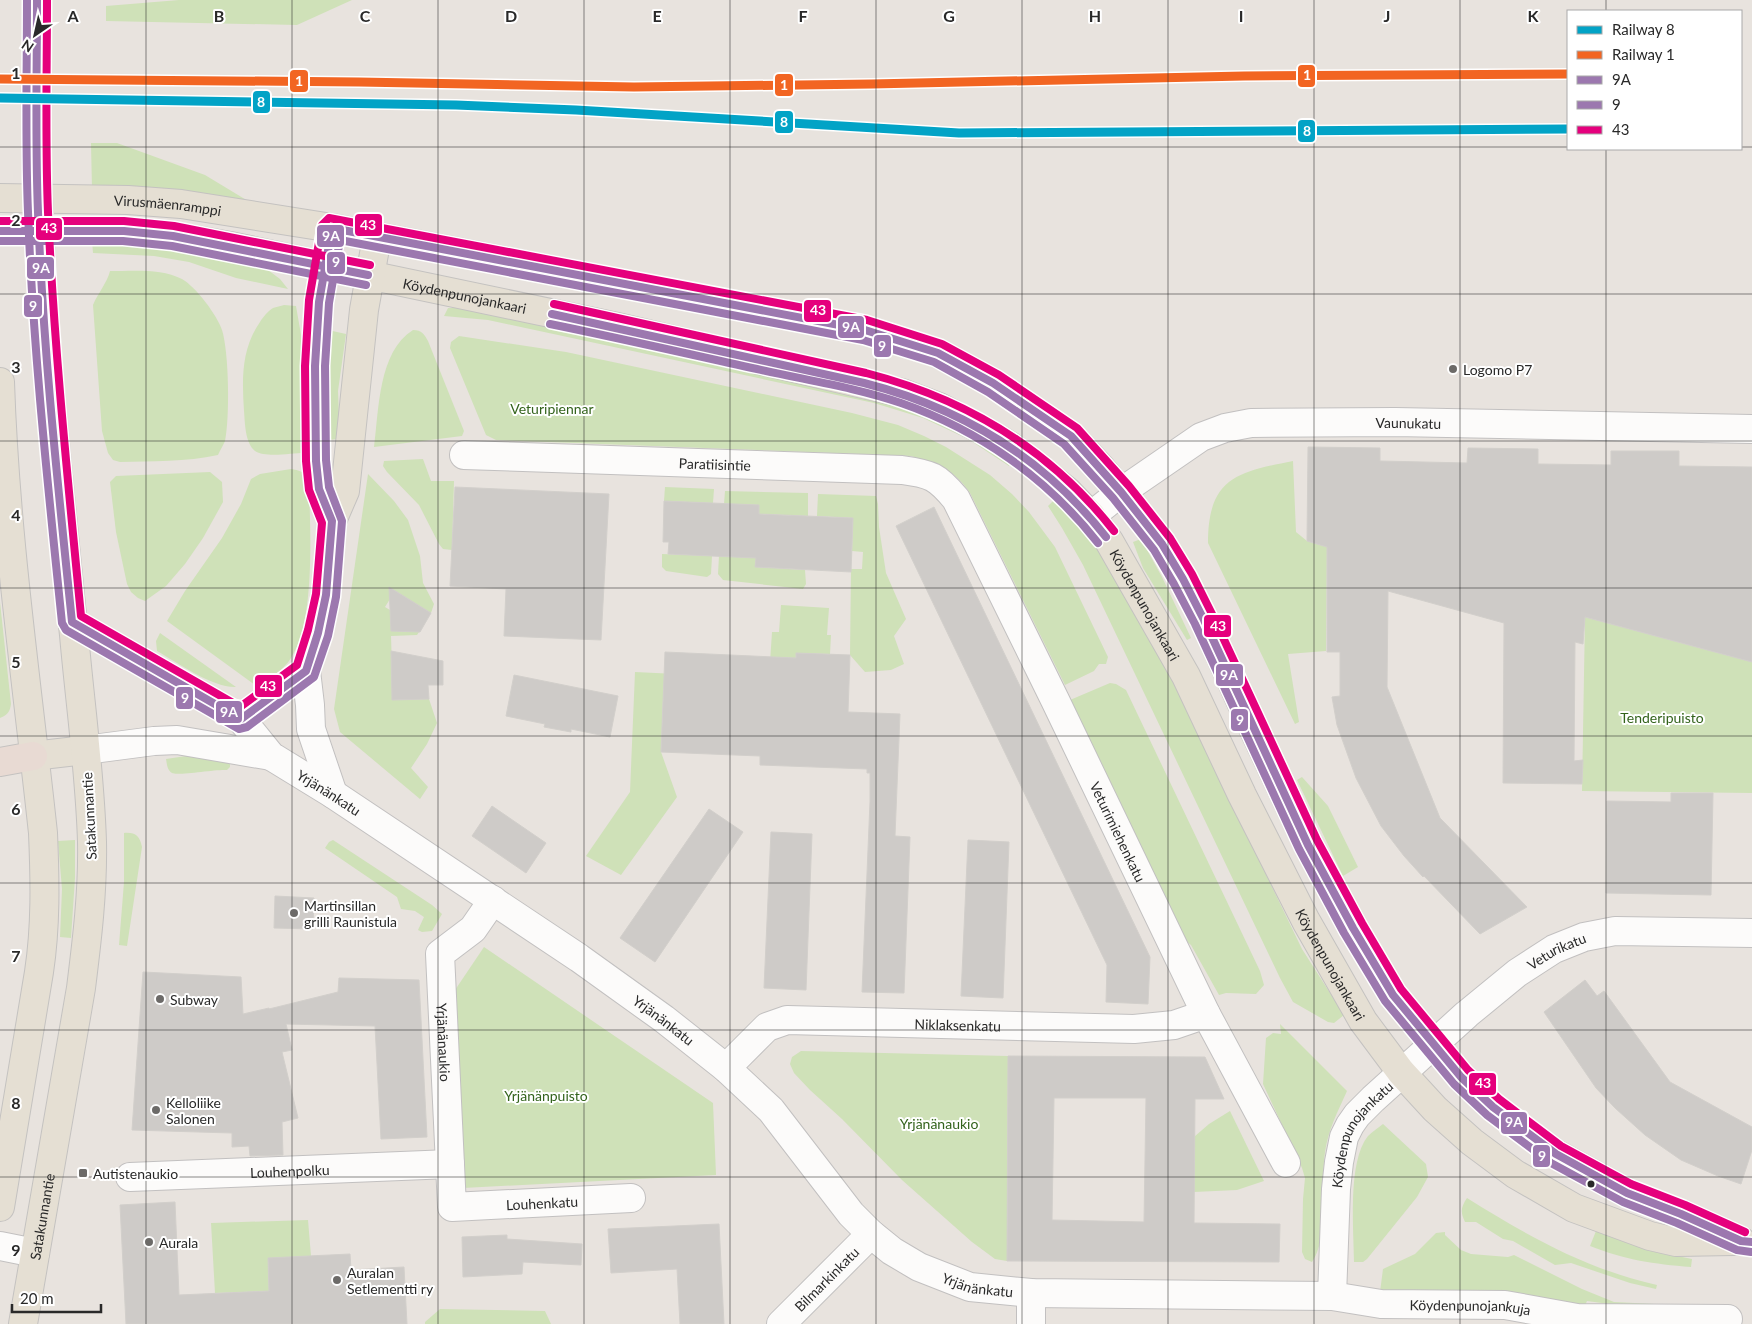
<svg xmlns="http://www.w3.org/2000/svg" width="1752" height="1324" font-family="Lato,sans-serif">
	<rect width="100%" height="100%" fill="#e8e3de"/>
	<!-- green -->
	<g fill="#cfe1b8">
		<path d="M179 0H352L297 25 106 21V6Z"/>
		<path d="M91 143H117L205 175 248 201 92 190Z"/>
		<path d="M92 241 202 249 264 267 280 279 288 289 236 278 189 262 154 256 93 253Z"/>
		<path d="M110 271C133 271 161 268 182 279 196 287 217 315 222 330 229 352 230 418 225 441 223 446 220 450 218 455 186 462 152 461 120 462L113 460 108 453 102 431 93 305C98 293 107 283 110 271Z"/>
		<path d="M284 305 296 306 304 352V453C292 453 265 458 255 451 245 443 245 423 244 411 242 380 241 349 260 322 263 317 268 311 273 308 276 307 281 306 284 305Z"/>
		<path d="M448 308H462L520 317 927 410 1014 459 1009 466 968 439 923 418 874 403 488 320 444 316Z"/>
		<path d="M328 330 346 334 338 391 340 439 327 440Z"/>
		<path d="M413 330C422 330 424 334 428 341L464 431 462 436 374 447C379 410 378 352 413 330Z"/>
		<path d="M459 336 566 352 852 413 898 425 924 436 946 447 990 475 1012 494 1029 512 1055 547 1108 657 1106 664H1099L1094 671 1065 685 970 493C953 468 938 465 911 456L496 440 486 435 450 348 451 342Z"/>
		<path d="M423 459 431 481H454L452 550 443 549 439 544 419 505 387 472 383 466 384 461Z"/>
		<path d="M1293 461 1296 532 1307 541 1327 547 1326 651 1288 654 1299 722 1295 724 1208 543C1208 478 1237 472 1293 461Z"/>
		<path d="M291 469C302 471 306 472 309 483 310 528 316 620 291 658 283 671 269 679 255 685L167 621 185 591 222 538 241 504 251 479 260 474Z"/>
		<path d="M210 472 222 482 223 502 203 538 185 564 166 586 145 601 138 598 131 592 127 584 116 532 110 482 116 476Z"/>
		<path d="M368 474 394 501 408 520 420 556 423 583 434 604 431 613 395 591 385 607 421 629 417 635 391 636 393 700 429 699 437 723 427 744 411 768 428 787 420 799 340 732 334 709Z"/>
		<path d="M665 487 714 489 713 503 664 501Z"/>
		<path d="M725 491 808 493V516L759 514V505L724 504Z"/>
		<path d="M818 494 876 496 878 504 879 527 886 573 906 619 894 636 904 664 891 670 865 672 850 655 851 569H862L863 552 852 551 853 518 817 516Z"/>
		<path d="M1057 497 1095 539 1143 620 1302 949 1344 1015 1334 1023 1328 1022 1293 1002 1280 978 1083 565 1062 528 1048 506Z"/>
		<path d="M1141 539 1162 577 1191 638 1187 640 1143 568 1133 542Z"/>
		<path d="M662 554 712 556 711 574 707 577 666 571 662 567Z"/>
		<path d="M719 556 756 558V567L805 570 806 584 803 589 723 580 718 574Z"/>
		<path d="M0 602 11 704C10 711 8 715 0 718Z"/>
		<path d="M781 605 829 608 827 635H831L830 654 796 653 794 704 769 678 772 632H779Z"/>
		<path d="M1585 617 1752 662V793L1582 791Z"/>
		<path d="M160 633 236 687C213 688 178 663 157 651L156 641Z"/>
		<path d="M635 672 718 676 663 699 661 752 677 797 621 875 586 856 630 792Z"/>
		<path d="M1110 683 1116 684 1126 690 1260 971 1264 985 1256 994 1226 993 1219 995 1191 945 1186 941 1070 700Z"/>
		<path d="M193 755 230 763V767L227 770C216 769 177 776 172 773 167 770 167 764 166 759Z"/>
		<path d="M1302 777 1328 806 1358 867 1343 876 1297 780Z"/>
		<path d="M124 833C135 832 140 836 142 847L127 946 119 945 124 882Z"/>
		<path d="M75 840V878L71 938 60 937 62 889 58 841Z"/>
		<path d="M333 840 432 905 442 914 432 931 422 932 418 930 424 917 415 911 401 909 397 897 325 848 329 842Z"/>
		<path d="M484 947 713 1103 716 1175 463 1188 453 993Z"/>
		<path d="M1280 1024 1347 1091C1338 1111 1328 1130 1325 1152 1320 1185 1330 1236 1312 1262L1305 1259 1302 1252 1303 1199 1305 1178 1302 1168 1263 1084 1266 1038 1273 1033 1281 1034Z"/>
		<path d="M801 1051 1008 1056 1007 1261 995 1259 972 1242 902 1180 842 1119 810 1090 794 1073 790 1064 792 1057Z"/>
		<path d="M1230 1111 1264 1181 1237 1190 1194 1192V1137L1209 1124Z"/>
		<path d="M1383 1124 1426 1164 1428 1177 1417 1197 1367 1259 1363 1262H1354C1354 1230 1347 1162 1368 1136 1372 1132 1378 1128 1383 1124Z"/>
		<path d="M1467 1198C1528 1236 1586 1269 1657 1285L1656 1289 1630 1283 1571 1263 1555 1265 1513 1241 1503 1239 1476 1222H1465C1460 1212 1461 1207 1467 1198Z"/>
		<path d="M308 1220 311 1256 268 1259 269 1291 215 1293 211 1223Z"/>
		<path d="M1596 1231C1627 1244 1659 1253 1692 1259L1691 1267C1653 1264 1626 1260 1590 1246Z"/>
		<path d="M1445 1232V1235L1461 1250 1471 1254 1508 1257 1514 1255 1582 1289 1614 1302 1675 1305 1609 1304 1587 1301 1583 1310 1380 1292 1383 1269 1415 1254 1436 1233Z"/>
		<path d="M440 1309 545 1311 551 1324H425V1322Z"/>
	</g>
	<!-- building -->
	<g fill="#cecbc8" stroke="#d2cfcb" fill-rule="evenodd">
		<path d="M1308 447 1380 448V461L1467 463 1468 448 1538 449V464L1611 465V451H1679V466L1752 467V662L1585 617 1583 644 1575 642 1574 761 1583 760 1582 784 1503 783 1504 623 1388 591 1387 687 1440 818 1527 907 1480 934 1424 876 1423 877 1404 856 1381 826 1356 778 1337 725 1332 697 1340 696V652H1327V547L1307 541Z"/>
		<path d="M455 487 609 494 601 640 504 636 506 589 450 586Z"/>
		<path d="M664 501 759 505V514L853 518 851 572 755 567 756 558 668 554 669 542H663Z"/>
		<path d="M934 507 1150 957 1148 1004 1106 1002 1107 965 896 526Z"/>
		<path d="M389 587 431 613 420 632 391 631Z"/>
		<path d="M391 651 443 661V685H428L429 699 392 700Z"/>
		<path d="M665 652 796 658V653L850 655 848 712 900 714 895 836 910 837 904 993 862 992 870 802V773H867V769L760 765V756L661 752Z"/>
		<path d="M514 675 618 696 610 737 571 729V732L544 727 545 724 506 716Z"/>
		<path d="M1671 793H1713L1711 895 1606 893 1607 801 1671 802Z"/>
		<path d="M492 806 546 843 526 873 472 836Z"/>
		<path d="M709 809 743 832 655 962 620 938Z"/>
		<path d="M771 832 812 834 806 990 764 988Z"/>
		<path d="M968 840 1009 842 1003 998 961 996Z"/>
		<path d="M275 896 314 898 313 929 274 928Z"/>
		<path d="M143 972 241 977 243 1014 269 1008V1009L338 992 339 978 419 980 427 1137 381 1139 375 1026 286 1024 292 1050 282 1052 298 1118 282 1122 283 1155 250 1156 249 1146 232 1147V1133L132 1130Z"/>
		<path d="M1585 980 1597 996 1604 991 1670 1082 1752 1127V1150L1741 1184 1718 1176 1681 1160 1645 1135 1615 1108 1596 1088 1544 1012Z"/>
		<path d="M1008 1056 1205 1057 1224 1099H1195L1194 1223 1280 1224 1279 1262 1007 1261ZM1054 1098H1146L1144 1222 1052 1220Z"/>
		<path d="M175 1202 179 1295 269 1291 268 1258 350 1254 351 1270 404 1267 407 1324H126L120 1205Z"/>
		<path d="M719 1224 724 1324H680L677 1269 611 1273 608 1229Z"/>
		<path d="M507 1235V1239L582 1244 581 1265 523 1262 522 1274 463 1277 462 1237Z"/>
	</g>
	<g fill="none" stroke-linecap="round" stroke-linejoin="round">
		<!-- minor casing -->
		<g stroke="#c2c0c0" stroke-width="30">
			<g id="minor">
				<path id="s1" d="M464 455 902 470C931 474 937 476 956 499L1055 700 1206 1014 1286 1163"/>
				<path id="s2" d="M1091 516 1121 492 1201 437 1225 428 1251 423 1395 422 1752 429"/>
				<path d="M306 671 310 705 311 729 333 794"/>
				<path id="s3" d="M241 719 271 756 333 794 579 958 664 1019 726 1068 771 1110 851 1214 871 1234 892 1251 919 1267 970 1287 1031 1293 1332 1296 1336 1189 1339 1162 1344 1137 1350 1125 1357 1115 1373 1099 1467 1014 1517 973 1554 949 1584 937 1615 931 1752 933"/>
				<path d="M85 750 154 741 177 740 271 756"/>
				<path id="s4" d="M493 900 473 929 440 954 452 1207 631 1198"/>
				<path id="s5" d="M726 1068 767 1027 787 1020 1134 1029 1174 1025 1206 1014"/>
				<path id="s6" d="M130 1177 450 1164"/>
				<path d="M0 1246 35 1253"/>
				<path d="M1031 1293V1324"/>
				<path id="s7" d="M1332 1296 1381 1304 1505 1305 1577 1318 1728 1319"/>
				<path id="s8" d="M781 1324 871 1234"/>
			</g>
		</g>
		<!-- major casing -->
		<g stroke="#c4c2c0" stroke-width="30">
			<g id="major">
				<path id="s9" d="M0 198 128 200 181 204 332 228 865 330 938 353 993 383 1071 436 1101 468 1121 492 1162 544 1183 579 1204 620 1246 713 1308 845 1353 928 1393 995 1461 1077 1493 1107 1556 1154 1627 1193 1681 1214 1741 1241"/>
				<path id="s10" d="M0 231H124L173 236 230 246 617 327 902 393 939 407 981 429 1010 446 1067 491 1091 516 1109 541 1186 676 1242 795 1306 921 1363 1021 1401 1072 1435 1109 1472 1142 1515 1174 1574 1208 1650 1236 1676 1242 1733 1241"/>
				<path d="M329 249 319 302 315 366 316 461 319 489 332 521"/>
				<path d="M0 382C5 534 27 683 43 833 45 880 46 926 39 972L0 1207"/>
				<path d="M72 622 241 719 306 671 318 633 326 595 332 521 345 491 364 310 377 237"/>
				<path d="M33 756 85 750"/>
				<path id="s11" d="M23 1324 81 988C87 940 93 891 92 842 90 773 80 703 74 635 63 524 51 414 43 304"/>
			</g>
		</g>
		<!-- highway casing -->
		<g stroke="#c4c2c0" stroke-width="30">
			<path id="highway" d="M0 762 33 756"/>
		</g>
		<!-- minor -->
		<use href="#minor" stroke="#fcfbfa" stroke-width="28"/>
		<!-- major -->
		<use href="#major" stroke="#e5dfd3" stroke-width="28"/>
		<!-- highway -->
		<use href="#highway" stroke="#e8dad3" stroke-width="28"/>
		<!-- major-bridge casing -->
		<g stroke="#c4c2c0" stroke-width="30" stroke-linecap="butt">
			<path id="major-bridge" d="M37 0 36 154 43 304"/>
		</g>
		<!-- major-bridge -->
		<use href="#major-bridge" stroke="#e5dfd3" stroke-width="28"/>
		<!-- bus-1 casing -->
		<g stroke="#fff" stroke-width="11">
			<g id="bus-1">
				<path d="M37 0C37 71 35 141 38 212 43 349 58 486 72 622L241 719 306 671 318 633 326 595 332 521 319 489 316 461 315 366 319 302 332 228 865 330 938 353 993 383 1071 436 1121 492 1162 544 1183 579 1204 620 1308 845 1353 928 1393 995 1461 1077 1493 1107 1556 1154 1627 1193 1681 1214 1741 1241 1752 1242"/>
				<path d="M0 231H124L173 236 368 275"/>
				<path d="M552 314 864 383C962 408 1043 457 1106 537"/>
			</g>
		</g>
		<!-- bus-2 casing -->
		<g stroke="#fff" stroke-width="11">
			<g id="bus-2">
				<path d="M27 0C27 71 25 141 28 212 33 349 48 486 62 623L66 630 239 729 247 727 314 677 328 636 336 597 342 521 329 487 326 460 325 366 329 303 340 240 863 340 934 362 988 392 1064 444 1113 498 1154 550 1174 584 1195 624 1299 849 1344 933 1385 1001 1454 1084 1487 1115 1551 1163 1623 1202 1677 1223 1737 1250 1751 1252"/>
				<path d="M0 241H123L172 246 366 285"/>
				<path d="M550 324C619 338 688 354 757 369 805 380 854 387 901 403 979 430 1047 478 1098 543"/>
			</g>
		</g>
		<!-- bus-3 casing -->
		<g stroke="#fff" stroke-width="11">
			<g id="bus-3">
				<path d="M47 0C47 71 45 141 48 212 54 347 68 482 81 616L240 707 297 665 308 630 316 594 322 523 309 490 306 461 305 366 309 300 322 225 329 218 867 320 942 344 999 375 1077 428 1129 486 1170 538 1192 574 1213 616 1317 840 1362 923 1401 989 1468 1070 1499 1099 1561 1146 1631 1184 1685 1205 1745 1232"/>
				<path d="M0 221H124L174 226 370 265"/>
				<path d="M554 304 866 373C967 399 1050 449 1114 531"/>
			</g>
		</g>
		<!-- bus-1 -->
		<use href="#bus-1" stroke="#9c78af" stroke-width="8"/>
		<!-- bus-2 -->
		<use href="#bus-2" stroke="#9c78af" stroke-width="8"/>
		<!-- bus-3 -->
		<use href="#bus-3" stroke="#e5007d" stroke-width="8"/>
		<!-- rail-1 casing -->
		<g stroke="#fff" stroke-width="12">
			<path id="rail-1" d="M0 98 456 105 576 110 959 133 1568 129"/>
		</g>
		<!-- rail-2 casing -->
		<g stroke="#fff" stroke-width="12">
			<path id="rail-2" d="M0 79 359 82 634 87 872 84 1244 76 1568 74"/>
		</g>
		<!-- rail-1 -->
		<use href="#rail-1" stroke="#02a3c6" stroke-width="9"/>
		<!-- rail-2 -->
		<use href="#rail-2" stroke="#f26522" stroke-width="9"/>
	</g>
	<!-- grid -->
	<path fill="none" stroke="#292929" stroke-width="1" stroke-opacity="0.55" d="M146 0V1324M292 0V1324M438 0V1324M584 0V1324M730 0V1324M876 0V1324M1022 0V1324M1168 0V1324M1314 0V1324M1460 0V1324M1606 0V11M0 147H1568M1741 147H1752M1606 149V1324M0 294H1752M0 441H1752M0 588H1752M0 736H1752M0 883H1752M0 1030H1752M0 1177H1752"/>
	<!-- markers -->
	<g fill="#6c6a68" stroke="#fff" stroke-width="2">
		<circle cx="1453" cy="369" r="5"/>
		<circle cx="294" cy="913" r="5"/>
		<circle cx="160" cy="999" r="5"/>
		<circle cx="156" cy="1110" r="5"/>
		<rect x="78" y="1168" width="10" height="10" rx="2.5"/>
		<circle cx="149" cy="1242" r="5"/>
		<circle cx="337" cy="1280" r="5"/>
	</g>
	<circle fill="#292929" stroke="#fff" stroke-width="2" cx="1591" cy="1184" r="4.5"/>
	<g text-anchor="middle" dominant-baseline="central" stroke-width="4" stroke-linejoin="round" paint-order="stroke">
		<!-- street labels -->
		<g font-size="14" fill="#292929" stroke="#fff">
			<text stroke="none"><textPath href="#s9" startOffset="168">Virusmäenramppi</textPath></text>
			<text stroke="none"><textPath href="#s10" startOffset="471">Köydenpunojankaari</textPath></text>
			<text stroke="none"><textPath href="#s2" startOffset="345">Vaunukatu</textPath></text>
			<text stroke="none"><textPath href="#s1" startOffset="251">Paratiisintie</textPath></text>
			<text stroke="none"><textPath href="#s10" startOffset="1251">Köydenpunojankaari</textPath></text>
			<text stroke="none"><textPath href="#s3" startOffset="116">Yrjänänkatu</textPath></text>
			<text transform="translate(89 816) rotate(-93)">Satakunnantie</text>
			<text stroke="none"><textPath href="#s1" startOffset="872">Veturimiehenkatu</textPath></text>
			<text stroke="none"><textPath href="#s3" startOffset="1741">Veturikatu</textPath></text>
			<text stroke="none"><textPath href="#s10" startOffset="1656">Köydenpunojankaari</textPath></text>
			<text stroke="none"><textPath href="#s3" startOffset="521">Yrjänänkatu</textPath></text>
			<text stroke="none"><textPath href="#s5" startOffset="250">Niklaksenkatu</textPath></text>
			<text stroke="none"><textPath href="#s4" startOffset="165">Yrjänänaukio</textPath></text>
			<text stroke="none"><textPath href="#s3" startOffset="1466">Köydenpunojankatu</textPath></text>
			<text stroke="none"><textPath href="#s6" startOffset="160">Louhenpolku</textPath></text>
			<text stroke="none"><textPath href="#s4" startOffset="420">Louhenkatu</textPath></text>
			<text stroke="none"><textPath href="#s11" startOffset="109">Satakunnantie</textPath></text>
			<text stroke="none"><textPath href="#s8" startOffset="64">Bilmarkinkatu</textPath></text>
			<text stroke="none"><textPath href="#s3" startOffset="941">Yrjänänkatu</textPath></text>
			<text stroke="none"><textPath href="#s7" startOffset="139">Köydenpunojankuja</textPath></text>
		</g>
		<!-- poi labels -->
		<g font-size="14" fill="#292929" stroke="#fff" text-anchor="start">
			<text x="1463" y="369">Logomo P7</text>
			<text x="304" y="905">Martinsillan<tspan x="304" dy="16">grilli Raunistula</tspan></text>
			<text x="170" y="999">Subway</text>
			<text x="166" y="1102">Kelloliike<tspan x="166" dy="16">Salonen</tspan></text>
			<text x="93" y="1173">Autistenaukio</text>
			<text x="159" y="1242">Aurala</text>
			<text x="347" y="1272">Auralan<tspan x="347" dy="16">Setlementti ry</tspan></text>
		</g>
		<!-- park labels -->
		<g font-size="14" fill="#33631c" stroke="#fff">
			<text x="552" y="408">Veturipiennar</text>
			<text x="1662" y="717">Tenderipuisto</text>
			<text x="546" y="1095">Yrjänänpuisto</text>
			<text x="939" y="1123">Yrjänänaukio</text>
		</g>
	</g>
	<g font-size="16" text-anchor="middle" font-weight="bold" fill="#292929" stroke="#fff" stroke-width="4" stroke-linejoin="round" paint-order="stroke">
		<text x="73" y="22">A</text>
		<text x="219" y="22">B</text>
		<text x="365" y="22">C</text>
		<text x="511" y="22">D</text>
		<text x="657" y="22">E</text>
		<text x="803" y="22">F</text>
		<text x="949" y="22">G</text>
		<text x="1095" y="22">H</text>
		<text x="1241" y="22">I</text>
		<text x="1387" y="22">J</text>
		<text x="1533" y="22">K</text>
		<text x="16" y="79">1</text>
		<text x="16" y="226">2</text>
		<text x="16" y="373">3</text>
		<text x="16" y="521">4</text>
		<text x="16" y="668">5</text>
		<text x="16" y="815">6</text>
		<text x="16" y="962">7</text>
		<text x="16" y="1109">8</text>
		<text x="16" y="1256">9</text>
	</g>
	<g stroke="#fff" stroke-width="2">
		<rect x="1297" y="64" width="19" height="24" rx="5" fill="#f26522"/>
		<rect x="289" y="69" width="20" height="24" rx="5" fill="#f26522"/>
		<rect x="774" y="73" width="20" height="24" rx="5" fill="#f26522"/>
		<rect x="252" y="90" width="19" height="24" rx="5" fill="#02a3c6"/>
		<rect x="774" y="110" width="20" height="24" rx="5" fill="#02a3c6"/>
		<rect x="1297" y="119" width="19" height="24" rx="5" fill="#02a3c6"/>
		<rect x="354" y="213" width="29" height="24" rx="5" fill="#e5007d"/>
		<rect x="35" y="217" width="28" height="24" rx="5" fill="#e5007d"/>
		<rect x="316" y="224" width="29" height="24" rx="5" fill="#9c78af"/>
		<rect x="326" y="251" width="20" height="24" rx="5" fill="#9c78af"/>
		<rect x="26" y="256" width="29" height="24" rx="5" fill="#9c78af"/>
		<rect x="23" y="294" width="20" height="24" rx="5" fill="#9c78af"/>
		<rect x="803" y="299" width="29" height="24" rx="5" fill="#e5007d"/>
		<rect x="837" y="315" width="28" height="24" rx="5" fill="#9c78af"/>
		<rect x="873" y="334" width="19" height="24" rx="5" fill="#9c78af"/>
		<rect x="1203" y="614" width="29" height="24" rx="5" fill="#e5007d"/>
		<rect x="1215" y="663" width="29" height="24" rx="5" fill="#9c78af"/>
		<rect x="254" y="674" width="29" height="24" rx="5" fill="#e5007d"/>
		<rect x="175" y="686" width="19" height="24" rx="5" fill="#9c78af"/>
		<rect x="215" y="700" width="28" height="24" rx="5" fill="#9c78af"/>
		<rect x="1230" y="708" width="19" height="24" rx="5" fill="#9c78af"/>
		<rect x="1468" y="1072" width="29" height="24" rx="5" fill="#e5007d"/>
		<rect x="1500" y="1111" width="28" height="24" rx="5" fill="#9c78af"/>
		<rect x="1532" y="1144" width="19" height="24" rx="5" fill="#9c78af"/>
	</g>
	<g font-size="14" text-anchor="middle" font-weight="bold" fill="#fff">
		<text x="1307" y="80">1</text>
		<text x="299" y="86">1</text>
		<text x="784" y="90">1</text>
		<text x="261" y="107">8</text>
		<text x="784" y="127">8</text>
		<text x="1307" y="136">8</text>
		<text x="368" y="230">43</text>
		<text x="49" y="233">43</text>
		<text x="331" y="241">9A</text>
		<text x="336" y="267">9</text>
		<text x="41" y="273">9A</text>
		<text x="33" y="311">9</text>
		<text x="818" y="315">43</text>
		<text x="851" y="332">9A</text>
		<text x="882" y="351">9</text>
		<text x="1218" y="631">43</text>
		<text x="1229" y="680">9A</text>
		<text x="268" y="691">43</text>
		<text x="185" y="703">9</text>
		<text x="229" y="717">9A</text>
		<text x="1240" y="725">9</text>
		<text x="1483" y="1088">43</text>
		<text x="1514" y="1127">9A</text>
		<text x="1542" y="1161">9</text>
	</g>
	<!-- legend -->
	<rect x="1567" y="10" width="175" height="140" fill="#ffffff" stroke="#a9a9a9"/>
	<rect x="1577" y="26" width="25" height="8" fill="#02a3c6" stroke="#a9a9a9"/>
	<text x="1612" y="35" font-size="15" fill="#292929">Railway 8</text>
	<rect x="1577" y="51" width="25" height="8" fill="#f26522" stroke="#a9a9a9"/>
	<text x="1612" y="60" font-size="15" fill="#292929">Railway 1</text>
	<rect x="1577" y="76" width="25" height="8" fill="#9c78af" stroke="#a9a9a9"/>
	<text x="1612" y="85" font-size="15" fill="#292929">9A</text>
	<rect x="1577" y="101" width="25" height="8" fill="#9c78af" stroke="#a9a9a9"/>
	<text x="1612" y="110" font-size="15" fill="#292929">9</text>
	<rect x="1577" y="126" width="25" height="8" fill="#e5007d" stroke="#a9a9a9"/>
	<text x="1612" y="135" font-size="15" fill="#292929">43</text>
	<!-- north arrow -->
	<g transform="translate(35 35) rotate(214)" stroke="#ffffff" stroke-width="4" paint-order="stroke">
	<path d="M0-4L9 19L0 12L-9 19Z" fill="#292929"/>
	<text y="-8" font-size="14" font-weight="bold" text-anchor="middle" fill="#292929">N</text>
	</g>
	<!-- scale -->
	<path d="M12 1304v8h89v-8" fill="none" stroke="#292929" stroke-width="2.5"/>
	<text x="20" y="1304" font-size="15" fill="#292929" stroke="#ffffff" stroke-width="4" paint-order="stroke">20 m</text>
</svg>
